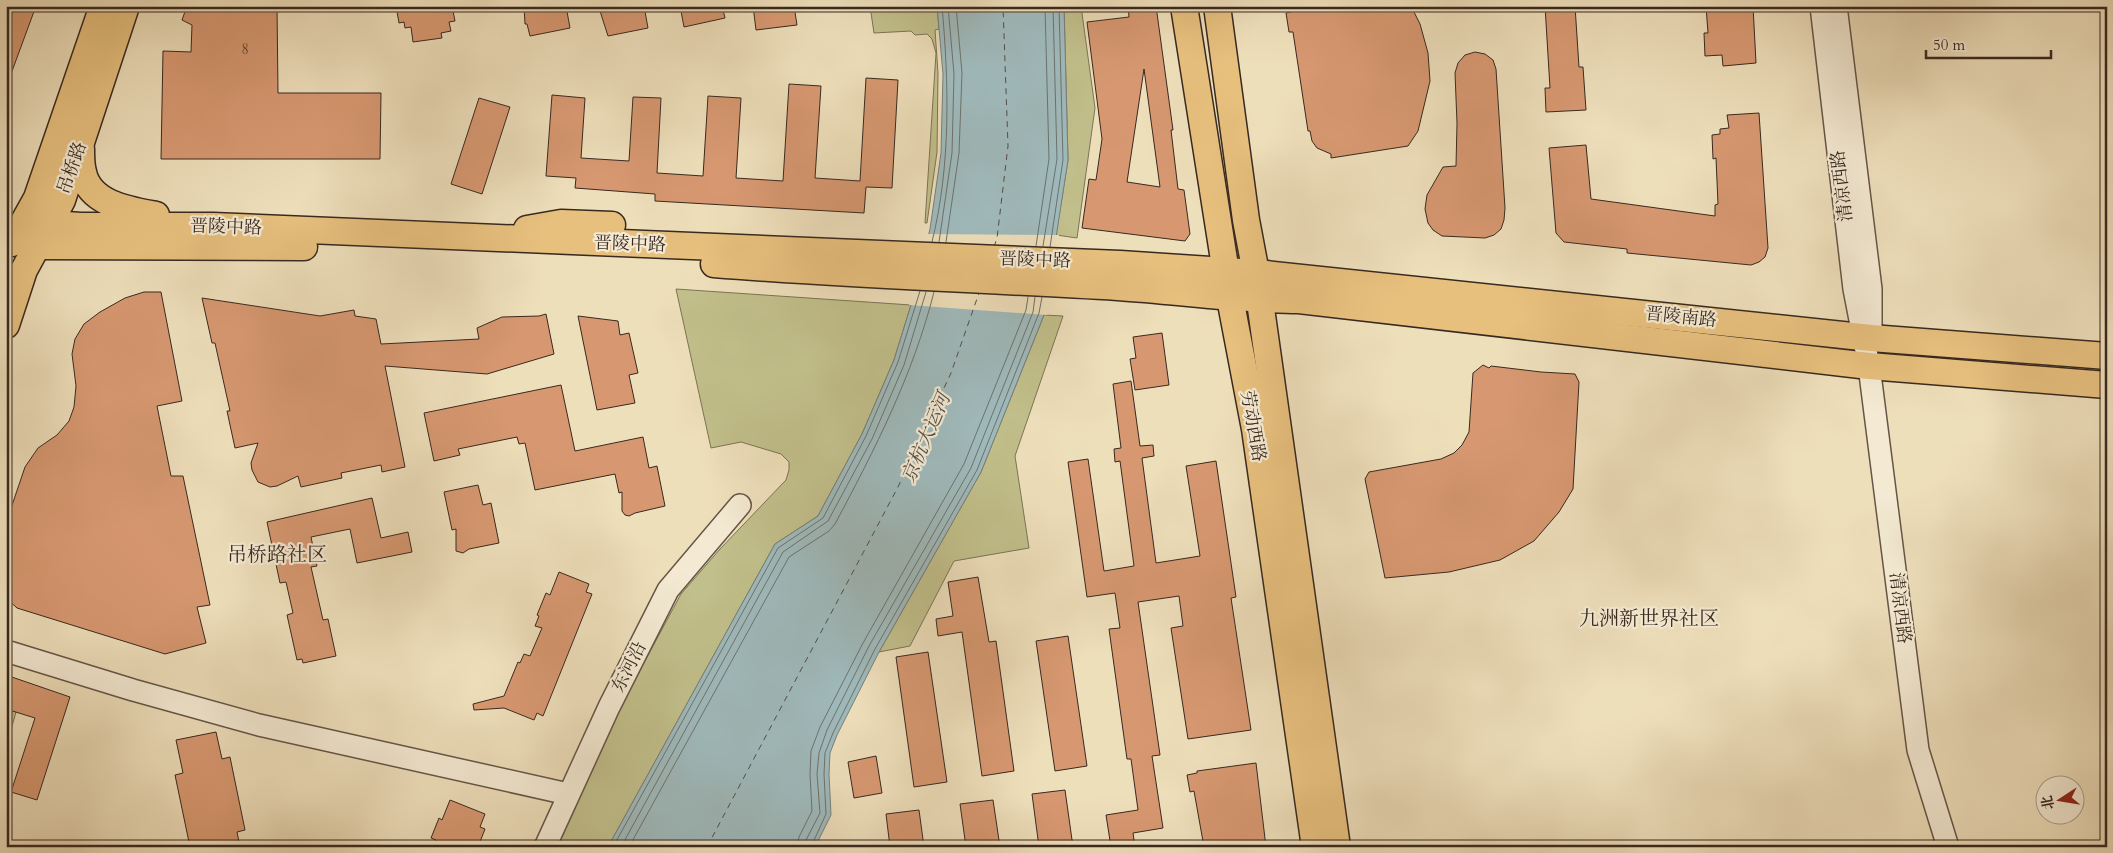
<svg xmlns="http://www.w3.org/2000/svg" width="2113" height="853" font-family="Cardo,'Noto Serif SC',serif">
	<rect width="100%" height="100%" fill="#eedfbb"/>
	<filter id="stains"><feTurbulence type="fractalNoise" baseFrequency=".004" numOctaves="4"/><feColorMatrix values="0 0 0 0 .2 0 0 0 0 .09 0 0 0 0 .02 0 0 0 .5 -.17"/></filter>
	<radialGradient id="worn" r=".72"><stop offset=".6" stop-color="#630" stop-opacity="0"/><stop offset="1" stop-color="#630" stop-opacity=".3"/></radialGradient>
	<!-- green -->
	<g fill="#c1bf8b" stroke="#7c7456">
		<path d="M870 6H937L939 29 935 30 938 73 937 152 927 223H925L936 53 932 39 927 34 915 35 911 31 874 33Z"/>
		<path d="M1064 6H1081L1095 108 1077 238 1056 235 1068 160Z"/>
		<path d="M676 289 911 305 894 360 862 434 818 516 775 544 608 847H556L619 709 681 594 720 549 786 480 789 470V462L781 454 741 442 711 448Z"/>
		<path d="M1044 315 1063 316 1015 456 1029 548 954 561 910 646 879 652 981 472Z"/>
		<path d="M6 709 16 712 6 748Z"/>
	</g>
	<!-- water -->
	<path fill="#9fbabc" stroke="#76807e" d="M937 6H1064L1068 160 1044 315 981 472 879 652 837 735 830 753 829 774 831 815 815 847H608L775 544 818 516 862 434 894 360 911 305 930 229 941 153 943 74Z"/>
	<!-- pier -->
	<path fill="#eedfbb" d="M926 234 1059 235 1047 315 909 305Z"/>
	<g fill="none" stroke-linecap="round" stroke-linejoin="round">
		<!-- shore -->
		<g stroke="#6c726e" stroke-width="1">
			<path d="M932 242C951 165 949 84 942 6"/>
			<path d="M939 242 952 153 954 74 948 6"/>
			<path d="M946 242 959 153 962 73 956 6"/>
			<path d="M1036 246 1049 159 1045 6"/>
			<path d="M1043 246 1057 159 1053 6"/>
			<path d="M1050 247 1063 160 1059 6"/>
			<path d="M613 847 778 548 823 518 866 436 898 362 920 291"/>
			<path d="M621 847 783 552 828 521 872 439 904 365 926 292"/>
			<path d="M629 847 789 557 829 531 835 524C875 449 913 375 934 292"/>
			<path d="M797 847 799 837 812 811 810 774 811 751 820 727 863 643 964 464 1026 310 1028 297"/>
			<path d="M805 847 806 840 820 813 817 774 819 753 827 730 869 646 971 468 1033 312 1035 297"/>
			<path d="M811 847 826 814 824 774 825 753 833 733 875 649 977 470 1039 313 1042 297"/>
		</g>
		<!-- ferry -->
		<g stroke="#524d47" stroke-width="1" stroke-dasharray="6 5" stroke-linecap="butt">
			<path d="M994 247 997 238 1008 146 1003 6"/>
			<path d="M707 847 898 487 951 373 979 293"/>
		</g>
	</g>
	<!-- building -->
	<g fill="#d79871" stroke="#382920" fill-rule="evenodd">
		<path d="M6 6H36L8 82 6 81Z"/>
		<path d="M187 6H277L278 93H381L380 159H161L163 51 191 52 192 25 182 20Z"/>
		<path d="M396 6H452L455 21 449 22 451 31 441 33 442 38 413 42 411 27 405 28 404 22 399 23Z"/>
		<path d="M524 6H566L570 28 530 36 527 24H525Z"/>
		<path d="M602 6H644L648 28 608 36 600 11 603 10Z"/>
		<path d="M680 6H722L725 18 684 27Z"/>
		<path d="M753 6H794L797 25 756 30Z"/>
		<path d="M1128 6H1156L1173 130H1171L1178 189 1184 190 1190 234 1185 241 1082 228 1089 179 1096 180 1102 139 1087 22 1129 17ZM1144 69 1160 187 1127 182Z"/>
		<path d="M1291 6H1411L1420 24 1428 53 1430 81 1418 131 1408 146 1331 158V154L1317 148 1312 141 1310 131H1308L1293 32H1289L1286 13 1291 12Z"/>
		<path d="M1545 6H1575L1579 67H1583L1586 110 1546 112 1545 88H1550Z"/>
		<path d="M1706 6H1753L1756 63 1723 66 1722 55 1705 56 1704 33H1708Z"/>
		<path d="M1475 52 1485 54 1493 60 1496 69 1505 208 1504 220 1501 229 1494 235 1485 238 1442 236 1433 230 1428 223 1425 209 1427 195 1443 167 1456 166 1457 123 1455 73 1458 63 1465 55Z"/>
		<path d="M866 78 898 80 892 188 866 187 864 213 655 201V194L575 188 576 178 546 176 552 95 585 98 581 158 629 161 633 97 661 98 657 173 703 176 708 96 741 98 736 178 783 181 789 84 821 86 815 178 860 181Z"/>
		<path d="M479 98 510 107 482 194 451 184Z"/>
		<path d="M1759 113 1768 248 1765 257 1759 262 1751 265 1627 253V249L1564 242 1556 233 1549 148 1586 145 1591 199 1715 216V205L1718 204 1716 158 1713 159 1712 135 1720 134V129L1729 128 1727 115Z"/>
		<path d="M144 292H161L182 401 157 406 171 476H183L210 605 197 607 206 643 165 654 17 608 6 598V523L25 467 38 448 57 435 69 421 74 407 76 386 72 354 75 339 84 324 100 312 125 298Z"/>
		<path d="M202 298 320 316 354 310 355 316 376 319 381 344 479 339 477 328 502 317 539 316 546 314 554 354 487 374 385 366 405 467 382 472 381 465 341 473 342 478 301 487 298 476 277 486 270 487 258 482 252 470 251 463 258 443 235 448 227 411H230L215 343H212Z"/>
		<path d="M578 316 618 321 620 335 629 333 638 373 629 375 635 403 597 410Z"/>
		<path d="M1162 333 1169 385 1135 390 1130 359 1136 358 1133 337Z"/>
		<path d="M1483 365 1489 368 1491 366 1541 372 1575 374 1579 382 1573 489 1559 512 1534 541 1500 560 1449 572 1385 578 1365 479 1369 472 1441 459 1454 453 1462 445 1469 432 1473 373Z"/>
		<path d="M1131 381 1140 446 1153 445 1154 456 1142 458 1156 563 1200 556 1186 466 1216 461 1236 597 1231 598 1251 730 1188 739 1171 628 1183 626 1179 596 1138 602 1160 755 1152 756 1163 828 1133 833 1135 847H1111L1106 815 1138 810 1131 759H1127L1109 629 1120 628 1115 593 1087 597 1068 462 1088 459 1104 571 1134 566 1120 461 1115 462 1114 449 1121 448 1113 384Z"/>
		<path d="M561 385 575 451 643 437 649 468 657 466 665 506 635 513 629 516 625 515 622 511V492L619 493 615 474 535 490 525 443 519 444 517 437 458 449 460 455 434 461 424 413Z"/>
		<path d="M478 485 483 505 491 503 499 543 469 549 463 553 456 551V529L452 530 444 492Z"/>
		<path d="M372 498 381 538 408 532 412 552 357 563 350 529 311 537 317 566 311 567 323 620 328 619 336 656 303 663 302 659 297 660 287 615 293 613 286 582 280 583 267 522Z"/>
		<path d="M559 572 589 584 586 592 592 594 543 716 537 713 534 720 504 708 474 710 473 704 504 696 518 662 520 663 524 654 530 656 542 628 535 626 539 616 537 615 546 593 550 595Z"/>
		<path d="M978 577 989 642 996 641 1014 771 982 776 962 632 938 636 936 619 953 616 948 582Z"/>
		<path d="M1068 636 1087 766 1055 771 1036 641Z"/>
		<path d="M928 652 947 782 914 787 896 657Z"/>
		<path d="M6 675 70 697 37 800 11 792 35 718 6 709Z"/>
		<path d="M216 732 222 759 230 757 245 830 237 832 240 847H190L175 775 183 773 176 740Z"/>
		<path d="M876 756 882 793 854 798 848 762Z"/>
		<path d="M1256 763 1266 847H1204L1194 791 1190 792 1187 775 1197 773V771Z"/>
		<path d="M1065 790 1073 847H1039L1032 794Z"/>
		<path d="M450 800 485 814 480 827 485 829 478 847H433L436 840 431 838 439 818 442 820Z"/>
		<path d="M993 800 1000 847H966L960 804Z"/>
		<path d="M919 810 924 847H890L886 814Z"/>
	</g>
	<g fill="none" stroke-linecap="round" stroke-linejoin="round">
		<!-- minor casing -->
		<g stroke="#665647" stroke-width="24">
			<g id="minor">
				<path d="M1821 6 1854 289 1869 366 1918 750 1948 847"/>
				<path d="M1836 6 1871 289V326"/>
				<path d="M6 651 133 690 259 725 568 794"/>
				<path d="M545 847 609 707 668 590 740 505"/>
			</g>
		</g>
		<!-- major casing -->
		<g stroke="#382920" stroke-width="29">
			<g id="major">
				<path d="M1184 6 1230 298 1255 429 1315 847"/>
				<path d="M1217 6 1246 220 1256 273 1337 847"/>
				<path d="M81 149C81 156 81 165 83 172 89 204 129 210 156 215"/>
				<path d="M527 229 561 223 612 225"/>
				<path d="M6 235 17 236 50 224 81 226H213L1120 264 1256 273 1871 338 2107 356"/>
				<path d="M17 236 37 246 304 247"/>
				<path d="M12 243 37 198 103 6"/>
				<path d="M714 264C849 275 983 279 1118 287 1179 291 1238 300 1299 300L1869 366 2107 385"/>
				<path d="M6 325 24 270 62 200 126 6"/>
			</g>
		</g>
		<!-- minor -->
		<use href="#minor" stroke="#f4ead3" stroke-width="21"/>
		<!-- major -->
		<use href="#major" stroke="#e7c07e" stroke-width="26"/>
	</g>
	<g text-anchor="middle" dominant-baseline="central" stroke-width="4.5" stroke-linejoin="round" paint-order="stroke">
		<!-- number labels -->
		<g font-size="15" fill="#604534">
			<text x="245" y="49">8</text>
		</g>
		<!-- street labels -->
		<g font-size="18" fill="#382920" stroke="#f4ead3">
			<text transform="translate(72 168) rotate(-71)">吊桥路</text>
			<text transform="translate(1842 186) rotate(-97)">清凉西路</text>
			<text transform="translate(226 227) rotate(2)">晋陵中路</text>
			<text transform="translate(630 244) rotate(2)">晋陵中路</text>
			<text transform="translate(1035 260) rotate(2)">晋陵中路</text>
			<text transform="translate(1681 317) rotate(6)">晋陵南路</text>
			<text transform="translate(1253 426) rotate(80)">劳动西路</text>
			<text transform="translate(1900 608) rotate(83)">清凉西路</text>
			<text transform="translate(629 667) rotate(-63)">东河沿</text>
		</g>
		<!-- water labels -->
		<g font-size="19" font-style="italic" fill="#524d47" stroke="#f4ead3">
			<text transform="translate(926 438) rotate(-67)">京杭大运河</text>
		</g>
		<!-- quarter labels -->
		<g font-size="20" fill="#382920" stroke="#f4ead3">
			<text x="277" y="554">吊桥路社区</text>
			<text x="1649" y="618">九洲新世界社区</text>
		</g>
	</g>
	<!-- margin -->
	<rect width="2113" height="853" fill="none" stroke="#eedfbb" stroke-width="25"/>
	<rect x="8" y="8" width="2098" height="838" fill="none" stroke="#382920" stroke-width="2.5"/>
	<rect x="12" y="12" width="2088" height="828" fill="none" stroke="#382920"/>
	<!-- north arrow -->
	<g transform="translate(2060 800) rotate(258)"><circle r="24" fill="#f4ead3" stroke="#a99d8b"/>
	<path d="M0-4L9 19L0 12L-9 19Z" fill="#8f2418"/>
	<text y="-8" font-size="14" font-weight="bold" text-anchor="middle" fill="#382920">北</text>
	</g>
	<!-- scale -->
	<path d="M1926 50v8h125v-8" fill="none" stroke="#382920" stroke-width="2.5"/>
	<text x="1933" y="50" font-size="15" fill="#382920" stroke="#f4ead3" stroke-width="4" paint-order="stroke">50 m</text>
	<rect width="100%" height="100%" filter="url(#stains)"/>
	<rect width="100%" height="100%" fill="url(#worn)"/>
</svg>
